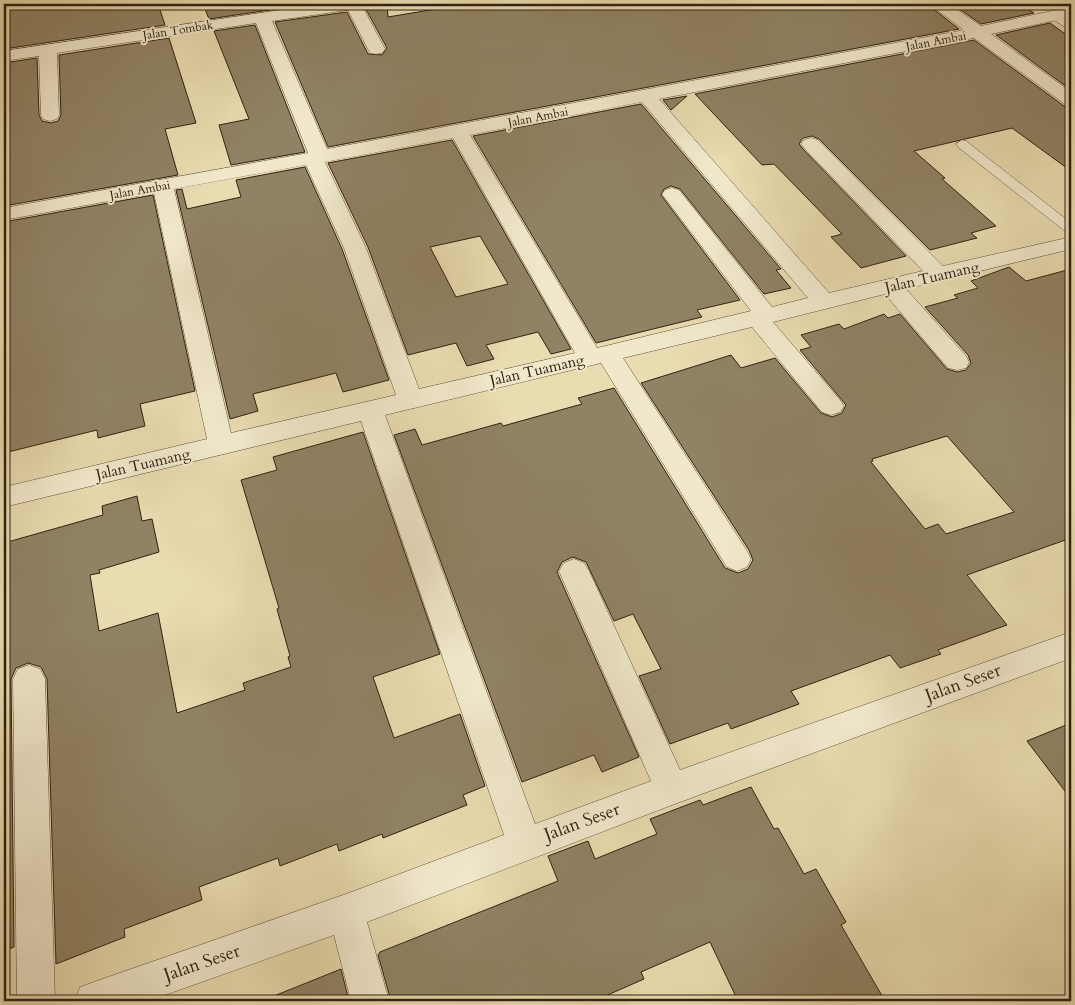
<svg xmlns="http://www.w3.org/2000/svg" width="1075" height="1005" font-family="Cardo,serif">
	<rect width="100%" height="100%" fill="#e9dcb0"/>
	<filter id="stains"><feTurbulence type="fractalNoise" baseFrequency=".004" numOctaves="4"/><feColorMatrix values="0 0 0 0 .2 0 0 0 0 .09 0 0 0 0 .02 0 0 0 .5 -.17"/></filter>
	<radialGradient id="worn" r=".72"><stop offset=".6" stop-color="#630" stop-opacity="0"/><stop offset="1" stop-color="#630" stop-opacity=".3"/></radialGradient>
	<!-- building -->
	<g fill="#908264" stroke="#302112" fill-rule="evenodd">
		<path d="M4 4H158L165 25 4 49Z"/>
		<path d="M203 4H310L209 19Z"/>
		<path d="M363 4H387L388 17 466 4H929L932 8 959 29 328 147 275 22 347 12 368 54 382 55 387 48Z"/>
		<path d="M952 4H1019L1034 13 981 24Z"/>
		<path d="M1050 23 1071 38V90L996 35Z"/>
		<path d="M255 25 305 152 231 165 219 125 249 119 214 31Z"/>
		<path d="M169 38 196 123 165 129 178 175 4 206V63L37 58 39 115 42 121 51 123 58 121 61 115 59 55Z"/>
		<path d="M974 40 1064 106 1071 108V171L1012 128 914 151 945 178 942 179 996 226 971 233 977 238 930 250 819 139 812 136 803 138 799 144 803 149 906 256 861 268 831 237 842 234 774 164 762 165 695 94Z"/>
		<path d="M687 96 671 110 663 100Z"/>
		<path d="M641 104 781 269 776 270 791 288 764 294 680 189 671 186 664 189 661 195 740 300 697 310 702 317 596 343 473 136Z"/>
		<path d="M452 140 571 349 551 354 538 332 486 345 494 359 467 366 456 343 408 355 368 247 328 163ZM480 236 508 284 456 297 430 247Z"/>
		<path d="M305 167 342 249 389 380 343 392 336 373 253 394 258 411 230 419 176 190 182 189 187 209 241 197 236 180Z"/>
		<path d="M153 195 195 391 140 404 145 426 98 438 97 430 4 453V222Z"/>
		<path d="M1009 267 1026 281 1071 269V538L967 575 1007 625 938 650 941 654 900 668 890 655 791 691 799 704 731 729 728 723 670 744 639 676 661 669 633 614 614 621 586 562 573 557 562 562 557 572 639 757 602 772 594 755 522 782 394 435 415 429 422 445 501 423 503 426 582 404 578 398 614 388 725 568 738 573 748 569 753 560 749 550 641 383 731 355 741 368 775 358 821 413 832 417 842 413 846 405 800 350 811 347 801 335 839 324 844 329 884 314 888 318 900 314 947 369 957 372 966 370 971 363 968 355 925 307 958 298 954 295 978 288 971 281ZM947 436 1014 512 946 534 938 524 925 529 871 462 873 461 872 459Z"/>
		<path d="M363 432 440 654 373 677 394 738 460 714 485 786 463 795 467 805 383 838 382 834 339 851 337 844 280 866 278 858 199 887 202 900 124 929 125 937 56 964 47 679 41 667 28 663 16 668 11 679 14 947 4 951V543L103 515 102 506 137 496 142 521 152 519 159 552 99 570 100 573 90 575 99 631 158 613 177 713 245 690 243 683 291 667 288 657 290 656 277 609 279 608 241 480 277 470 273 457Z"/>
		<path d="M1071 723V799L1027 741Z"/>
		<path d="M751 787 774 829 778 828 804 874 816 869 846 922 841 925 885 1001H738L710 942 641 972 644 979 594 1001H391L378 955 380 952 558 881 548 856 588 841 595 859 657 834 650 819 700 800 703 805Z"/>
		<path d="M341 969 349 1001H265L264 1000Z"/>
	</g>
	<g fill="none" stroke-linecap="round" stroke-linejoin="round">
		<!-- lane casing -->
		<g stroke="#5e503a" stroke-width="1">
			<g id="lane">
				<path d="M1055 13 1071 23V31L1051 18 1050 16Z"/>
				<path d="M962 140 966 141 1071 223V233L1066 232 958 147 956 144Z"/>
			</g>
		</g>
		<!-- street casing -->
		<g stroke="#5e503a" stroke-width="1">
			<g id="street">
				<path d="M321 4H361L385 49 382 53 376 54 370 53 348 10 272 21 327 149 964 30 933 7 931 4H949L981 26 1071 7V17L991 34 1071 92V106L1065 104 974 38 659 99 829 293 923 271 804 148 801 144 804 140 811 138 818 140 943 266 1071 237V249L906 289 966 356 969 362 966 368 957 370 948 368 885 294 773 322 840 400 844 406 840 412 831 415 822 412 752 327 623 358 747 551 751 559 747 567 737 571 727 567 601 363 385 415 535 824 651 781 559 571 564 563 574 559 584 563 589 571 680 770 1071 632V658L672 805 367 922 389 1001H351L334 935 148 1001H75L80 987 94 982 346 894 504 835 361 421 4 507V487L207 439 154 193 4 220V208L308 153 256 23 57 53 59 115 57 119 50 121 43 119 41 115 39 56 4 61V51ZM642 102 808 298 772 307 679 190 672 188 665 190 662 194 751 311 597 348 470 135ZM453 138 575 353 419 389 366 248 325 162ZM306 165 344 248 396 395 231 433 174 189Z"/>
				<path d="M29 665 40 669 45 679 55 1001H17L13 679 18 669Z"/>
			</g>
		</g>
		<!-- lane -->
		<use href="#lane" fill="#f1e8cc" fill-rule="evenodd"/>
		<!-- street -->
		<use href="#street" fill="#f1e8cc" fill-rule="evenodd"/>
	</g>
	<g text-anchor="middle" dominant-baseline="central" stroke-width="4" stroke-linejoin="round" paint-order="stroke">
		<!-- far-street labels -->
		<g font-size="12" fill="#302112" stroke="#f1e8cc">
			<text transform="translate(178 30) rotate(-9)">Jalan Tombak</text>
			<text transform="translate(936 41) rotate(-11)">Jalan Ambai</text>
			<text transform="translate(538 117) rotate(-11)">Jalan Ambai</text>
			<text transform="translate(140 190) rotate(-10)">Jalan Ambai</text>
		</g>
		<!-- street labels -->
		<g font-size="15" fill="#302112" stroke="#f1e8cc">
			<text transform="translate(932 277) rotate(-13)">Jalan Tuamang</text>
			<text transform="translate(537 370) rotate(-13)">Jalan Tuamang</text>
			<text transform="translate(143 464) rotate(-13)">Jalan Tuamang</text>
		</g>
		<!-- near-street labels -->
		<g font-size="18" fill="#302112" stroke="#f1e8cc">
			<text transform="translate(963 683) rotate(-20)">Jalan Seser</text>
			<text transform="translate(582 822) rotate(-20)">Jalan Seser</text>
			<text transform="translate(202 963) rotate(-19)">Jalan Seser</text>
		</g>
	</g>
	<!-- margin -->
	<rect width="1075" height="1005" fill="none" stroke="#e9dcb0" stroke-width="20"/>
	<rect x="5" y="5" width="1065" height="995" fill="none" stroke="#302112" stroke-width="2.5"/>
	<rect x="10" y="10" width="1055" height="985" fill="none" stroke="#302112"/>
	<rect width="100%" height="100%" filter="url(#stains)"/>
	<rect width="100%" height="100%" fill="url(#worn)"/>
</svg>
